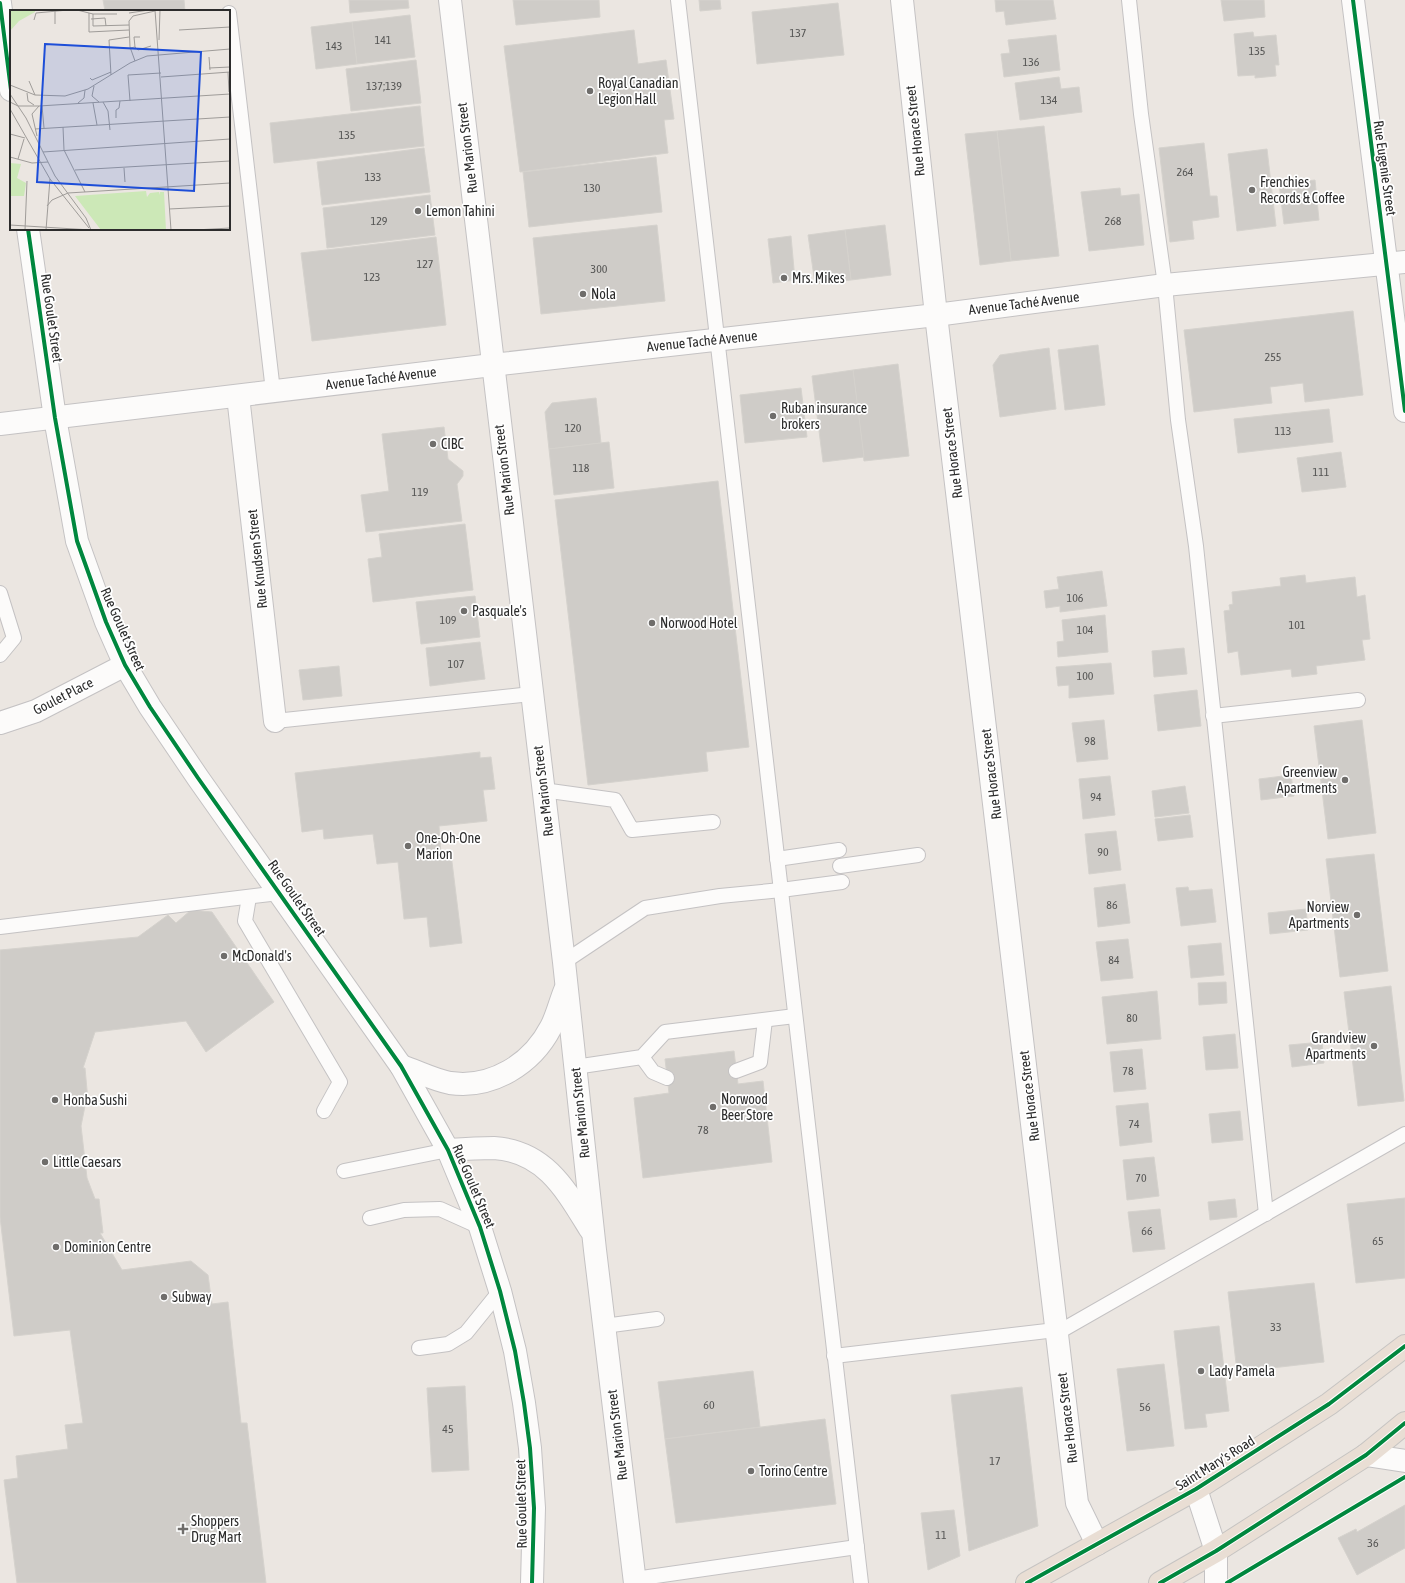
<svg xmlns="http://www.w3.org/2000/svg" width="1405" height="1583" font-family="'Asap Condensed',sans-serif">
	<rect width="100%" height="100%" fill="#ebe6e1"/>
	<!-- building -->
	<g fill="#cfccc8" stroke="#d5d2cd">
		<path d="M103 0H184L185 11H105Z"/>
		<path d="M349 0H408L409 8 350 13Z"/>
		<path d="M513 0H599L600 17 516 25Z"/>
		<path d="M699 0H720L721 9 700 11Z"/>
		<path d="M995 0H1053L1056 19 1006 25 1004 11 996 12Z"/>
		<path d="M1221 0H1264L1265 17 1224 21Z"/>
		<path d="M838 3 844 55 757 64 752 12Z"/>
		<path d="M410 15 415 57 357 64 352 22Z"/>
		<path d="M352 22 357 64 316 69 311 27Z"/>
		<path d="M634 30 638 64 666 60 674 119 664 120 668 153 520 172 504 46Z"/>
		<path d="M1253 32 1254 37 1276 35 1279 65H1275L1276 76 1255 78V75L1238 76 1234 34Z"/>
		<path d="M1056 35 1060 70 1004 77 1001 54 1010 53 1008 40Z"/>
		<path d="M416 60 421 103 351 111 346 69Z"/>
		<path d="M1059 77 1061 89 1079 87 1082 112 1020 120 1015 83Z"/>
		<path d="M420 106 424 146 274 163 270 123Z"/>
		<path d="M1044 126 1059 256 1011 261 997 131Z"/>
		<path d="M997 131 1011 261 980 265 965 134Z"/>
		<path d="M1204 143 1210 196H1217L1219 217 1192 221 1194 239 1170 242 1159 148Z"/>
		<path d="M424 148 430 192 322 205 317 162Z"/>
		<path d="M1267 149 1276 226 1237 231 1228 154Z"/>
		<path d="M656 157 662 212 529 227 523 172Z"/>
		<path d="M1315 180 1319 220 1284 224 1279 184Z"/>
		<path d="M1120 188 1121 196 1139 194 1144 245 1089 251 1081 192Z"/>
		<path d="M430 195 435 235 327 248 323 208Z"/>
		<path d="M657 225 665 301 541 314 533 238Z"/>
		<path d="M885 225 891 275 851 280 845 230Z"/>
		<path d="M845 230 851 280 815 284 808 235Z"/>
		<path d="M791 236 795 280 773 283 768 239Z"/>
		<path d="M436 237 446 325 312 341 301 253Z"/>
		<path d="M1353 311 1363 395 1305 402 1303 383 1270 387 1272 403 1194 412 1184 330Z"/>
		<path d="M1098 345 1105 405 1065 410 1058 350Z"/>
		<path d="M1049 348 1056 409 1000 417 993 365 1000 355Z"/>
		<path d="M898 364 909 456 864 461 853 370Z"/>
		<path d="M853 370 864 457 823 462 812 376Z"/>
		<path d="M801 388 807 437 745 443 740 395Z"/>
		<path d="M596 398 601 443 549 449 545 412 552 403Z"/>
		<path d="M1329 409 1333 442 1238 453 1234 419Z"/>
		<path d="M444 427 448 459 463 471V476L457 484 462 521 366 532 361 495 389 491 382 434Z"/>
		<path d="M609 442 614 488 554 495 549 449Z"/>
		<path d="M1341 452 1346 487 1302 492 1297 458Z"/>
		<path d="M718 481 749 747 706 752 708 771 588 785 555 500Z"/>
		<path d="M465 524 473 590 373 602 368 559 382 557 379 534Z"/>
		<path d="M1102 571 1107 606 1060 612V606L1046 608 1044 591 1059 589 1057 577Z"/>
		<path d="M1305 575 1306 583 1355 577 1357 597 1365 595 1370 639 1362 640 1365 660 1316 666 1317 674 1292 677 1291 669 1241 675 1238 651 1228 653 1224 611 1230 610 1229 605 1233 604 1232 592 1281 586 1280 578Z"/>
		<path d="M475 596 480 637 421 644 416 602Z"/>
		<path d="M1105 615 1108 652 1058 657 1057 642 1064 641 1062 620Z"/>
		<path d="M480 642 485 679 430 686 426 648Z"/>
		<path d="M1184 648 1187 674 1154 677 1152 651Z"/>
		<path d="M1111 663 1114 694 1069 698V685L1058 686 1056 667Z"/>
		<path d="M339 666 342 696 303 700 299 670Z"/>
		<path d="M1197 690 1201 726 1158 731 1154 695Z"/>
		<path d="M1104 720 1108 759 1077 762 1072 723Z"/>
		<path d="M1362 720 1376 833 1328 839 1314 726Z"/>
		<path d="M480 752V758L491 757 495 789 483 790 487 821 439 826 441 855 451 854 462 943 430 947 427 917 404 919 398 862 377 864 373 834 324 839 323 829 302 832 295 773Z"/>
		<path d="M1291 775 1294 796 1261 800 1259 779Z"/>
		<path d="M1110 776 1115 815 1083 819 1079 779Z"/>
		<path d="M1185 786 1189 813 1155 817 1152 791Z"/>
		<path d="M1190 815 1193 837 1158 841 1155 819Z"/>
		<path d="M1116 831 1121 870 1089 874 1085 834Z"/>
		<path d="M1374 854 1388 971 1340 977 1326 859Z"/>
		<path d="M1125 884 1130 923 1098 927 1094 888Z"/>
		<path d="M1188 887 1189 891 1212 889 1216 922 1181 926 1176 888Z"/>
		<path d="M1306 909 1308 930 1270 934 1268 913Z"/>
		<path d="M191 910 212 912 274 1002 206 1052 186 1021 95 1032 83 1068H85L88 1101H86L81 1126 87 1178 95 1199H99L103 1233H100L122 1270 191 1261 208 1275 212 1304 228 1302 241 1423H247L266 1583H17L4 1480 18 1478 16 1456 68 1449 65 1425 83 1423 70 1330 14 1336 0 1217V950L138 937 168 915 176 923Z"/>
		<path d="M1128 939 1133 978 1101 981 1096 942Z"/>
		<path d="M1221 943 1224 975 1191 978 1188 946Z"/>
		<path d="M1226 982 1227 1003 1199 1005 1198 983Z"/>
		<path d="M1391 986 1404 1101 1358 1106 1344 992Z"/>
		<path d="M1157 991 1161 1039 1107 1044 1102 997Z"/>
		<path d="M1235 1034 1238 1068 1206 1070 1203 1037Z"/>
		<path d="M1322 1042 1324 1063 1292 1067 1289 1045Z"/>
		<path d="M1142 1049 1146 1089 1114 1092 1110 1052Z"/>
		<path d="M734 1051 738 1084 763 1081 772 1162 643 1178 634 1098 669 1093 665 1059Z"/>
		<path d="M1148 1103 1152 1142 1120 1146 1116 1106Z"/>
		<path d="M1240 1111 1243 1140 1212 1143 1209 1114Z"/>
		<path d="M1154 1157 1159 1196 1127 1200 1123 1160Z"/>
		<path d="M1405 1198V1278L1356 1283 1347 1204Z"/>
		<path d="M1235 1199 1237 1217 1210 1220 1208 1202Z"/>
		<path d="M1160 1209 1165 1249 1133 1252 1128 1212Z"/>
		<path d="M1314 1283 1324 1362 1237 1372 1228 1292Z"/>
		<path d="M1219 1326 1229 1411 1205 1414 1207 1427 1185 1429 1174 1331Z"/>
		<path d="M1164 1364 1174 1446 1127 1451 1117 1369Z"/>
		<path d="M753 1371 760 1427 665 1439 658 1382Z"/>
		<path d="M465 1386 469 1470 432 1472 427 1388Z"/>
		<path d="M1022 1387 1038 1526 969 1551 951 1395Z"/>
		<path d="M825 1419 836 1504 676 1523 665 1439Z"/>
		<path d="M1405 1505V1548L1357 1575 1338 1538 1356 1529 1357 1532Z"/>
		<path d="M954 1510 960 1556 928 1570 921 1513Z"/>
	</g>
	<g fill="none" stroke-linecap="round" stroke-linejoin="round">
		<!-- lane casing -->
		<g stroke="#c4c2c3" stroke-width="16">
			<g id="lane">
				<path d="M678 0 861 1583"/>
				<path d="M1129 0 1141 114 1165 285 1178 420 1196 546 1266 1214"/>
				<path d="M229 13 273 391"/>
				<path d="M0 593 14 638 0 655"/>
				<path d="M1213 716 1358 700"/>
				<path d="M275 721 531 694"/>
				<path d="M543 790 615 800 632 830 713 822"/>
				<path d="M777 859 839 850"/>
				<path d="M840 866 918 855"/>
				<path d="M249 897 245 921 340 1082 324 1111"/>
				<path d="M0 927 279 893"/>
				<path d="M564 962 645 908 720 896 781 890 842 882"/>
				<path d="M642 1057 653 1072 667 1078"/>
				<path d="M575 1067 642 1057 665 1032 795 1016"/>
				<path d="M736 1071 760 1062 765 1020"/>
				<path d="M344 1171 448 1150"/>
				<path d="M370 1218 404 1210 440 1209 480 1227"/>
				<path d="M604 1326 657 1319"/>
				<path d="M419 1348 448 1344 466 1333 500 1291"/>
				<path d="M834 1356 1064 1329 1405 1134"/>
				<path d="M635 1579 857 1547"/>
			</g>
		</g>
		<!-- street casing -->
		<g stroke="#c4c2c3" stroke-width="24">
			<g id="street">
				<path d="M902 0 936 315 1077 1503 1097 1544"/>
				<path d="M1353 0 1405 411"/>
				<path d="M238 396 275 721"/>
				<path d="M0 723 36 711 125 665"/>
				<path d="M1366 1455 1405 1461"/>
				<path d="M1196 1489 1216 1551V1583"/>
			</g>
		</g>
		<!-- secondary casing -->
		<g stroke="#c4c2c3" stroke-width="24">
			<g id="secondary">
				<path d="M450 0 564 962 595 1250 635 1583"/>
				<path d="M0 3 11 90"/>
				<path d="M28 229 55 418 77 541 106 622 125 665 150 707 198 778 401 1066 448 1150 480 1227 500 1291 515 1351 524 1403 530 1448 534 1508 532 1583"/>
				<path d="M0 424 492 365 936 315 1165 285 1405 262"/>
				<path d="M401 1066C417 1071 434 1080 450 1083 492 1089 532 1064 551 1027 557 1016 560 1002 565 990"/>
				<path d="M448 1150C463 1149 479 1148 494 1148 545 1151 566 1190 590 1229"/>
			</g>
		</g>
		<!-- highway casing -->
		<g stroke="#c6c4c2" stroke-width="24">
			<g id="highway">
				<path d="M1027 1583 1196 1489 1329 1404 1405 1346"/>
				<path d="M1160 1583 1216 1551 1366 1455 1405 1423"/>
			</g>
		</g>
		<!-- lane -->
		<use href="#lane" stroke="#fcfbfa" stroke-width="14"/>
		<!-- street -->
		<use href="#street" stroke="#fcfbfa" stroke-width="22"/>
		<!-- secondary -->
		<use href="#secondary" stroke="#fcfbfa" stroke-width="22"/>
		<!-- highway -->
		<use href="#highway" stroke="#e9ded4" stroke-width="22"/>
		<!-- cycleway casing -->
		<g stroke="#fff" stroke-width="6">
			<g id="cycleway">
				<path d="M1353 0 1405 411"/>
				<path d="M0 3 11 90"/>
				<path d="M28 229 55 418 77 541 106 622 125 665 150 707 198 778 401 1066 448 1150 480 1227 500 1291 515 1351 524 1403 530 1448 534 1508 532 1583"/>
				<path d="M1027 1583 1196 1489 1329 1404 1405 1346"/>
				<path d="M1160 1583 1216 1551 1366 1455 1405 1423"/>
				<path d="M1227 1583 1405 1477"/>
			</g>
		</g>
		<!-- cycleway -->
		<use href="#cycleway" stroke="#00873e" stroke-width="4"/>
	</g>
	<!-- markers -->
	<g fill="#6f6d6b" stroke="#fff" stroke-width="1.5">
		<circle cx="590" cy="91" r="4"/>
		<circle cx="1252" cy="190" r="4"/>
		<circle cx="418" cy="211" r="4"/>
		<circle cx="784" cy="278" r="4"/>
		<circle cx="583" cy="294" r="4"/>
		<circle cx="773" cy="416" r="4"/>
		<circle cx="433" cy="444" r="4"/>
		<circle cx="464" cy="611" r="4"/>
		<circle cx="652" cy="623" r="4"/>
		<circle cx="1345" cy="780" r="4"/>
		<circle cx="408" cy="846" r="4"/>
		<circle cx="1357" cy="915" r="4"/>
		<circle cx="224" cy="956" r="4"/>
		<circle cx="1374" cy="1046" r="4"/>
		<circle cx="55" cy="1100" r="4"/>
		<circle cx="713" cy="1107" r="4"/>
		<circle cx="45" cy="1162" r="4"/>
		<circle cx="56" cy="1247" r="4"/>
		<circle cx="164" cy="1297" r="4"/>
		<circle cx="1201" cy="1371" r="4"/>
		<circle cx="751" cy="1471" r="4"/>
		<path d="M181 1523h4v4h4v4h-4v4h-4v-4h-4v-4h4z"/>
	</g>
	<g text-anchor="middle" dominant-baseline="central" stroke-width="3.5" stroke-linejoin="round" paint-order="stroke">
		<!-- number labels -->
		<g font-size="12" fill="#565655">
			<text x="798" y="33">137</text>
			<text x="383" y="40">141</text>
			<text x="334" y="46">143</text>
			<text x="1257" y="51">135</text>
			<text x="1031" y="62">136</text>
			<text x="384" y="86">137;139</text>
			<text x="1049" y="100">134</text>
			<text x="347" y="135">135</text>
			<text x="1185" y="172">264</text>
			<text x="373" y="177">133</text>
			<text x="592" y="188">130</text>
			<text x="379" y="221">129</text>
			<text x="1113" y="221">268</text>
			<text x="425" y="264">127</text>
			<text x="599" y="269">300</text>
			<text x="372" y="277">123</text>
			<text x="1273" y="357">255</text>
			<text x="573" y="428">120</text>
			<text x="1283" y="431">113</text>
			<text x="581" y="468">118</text>
			<text x="1321" y="472">111</text>
			<text x="420" y="492">119</text>
			<text x="1075" y="598">106</text>
			<text x="448" y="620">109</text>
			<text x="1297" y="625">101</text>
			<text x="1085" y="630">104</text>
			<text x="456" y="664">107</text>
			<text x="1085" y="676">100</text>
			<text x="1090" y="741">98</text>
			<text x="1096" y="797">94</text>
			<text x="1103" y="852">90</text>
			<text x="1112" y="905">86</text>
			<text x="1114" y="960">84</text>
			<text x="1132" y="1018">80</text>
			<text x="1128" y="1071">78</text>
			<text x="1134" y="1124">74</text>
			<text x="703" y="1130">78</text>
			<text x="1141" y="1178">70</text>
			<text x="1147" y="1231">66</text>
			<text x="1378" y="1241">65</text>
			<text x="1276" y="1327">33</text>
			<text x="709" y="1405">60</text>
			<text x="1145" y="1407">56</text>
			<text x="448" y="1429">45</text>
			<text x="995" y="1461">17</text>
			<text x="941" y="1535">11</text>
			<text x="1373" y="1543">36</text>
		</g>
		<!-- poi labels -->
		<g font-size="14" fill="#2c2c2c" stroke="#fff" text-anchor="start">
			<text x="598" y="83">Royal Canadian<tspan x="598" dy="16">Legion Hall</tspan></text>
			<text x="1260" y="182">Frenchies<tspan x="1260" dy="16">Records &amp; Coffee</tspan></text>
			<text x="426" y="211">Lemon Tahini</text>
			<text x="792" y="278">Mrs. Mikes</text>
			<text x="591" y="294">Nola</text>
			<text x="781" y="408">Ruban insurance<tspan x="781" dy="16">brokers</tspan></text>
			<text x="441" y="444">CIBC</text>
			<text x="472" y="611">Pasquale's</text>
			<text x="660" y="623">Norwood Hotel</text>
			<text x="1337" y="772" text-anchor="end">Greenview<tspan x="1337" dy="16">Apartments</tspan></text>
			<text x="416" y="838">One-Oh-One<tspan x="416" dy="16">Marion</tspan></text>
			<text x="1349" y="907" text-anchor="end">Norview<tspan x="1349" dy="16">Apartments</tspan></text>
			<text x="232" y="956">McDonald's</text>
			<text x="1366" y="1038" text-anchor="end">Grandview<tspan x="1366" dy="16">Apartments</tspan></text>
			<text x="721" y="1099">Norwood<tspan x="721" dy="16">Beer Store</tspan></text>
			<text x="63" y="1100">Honba Sushi</text>
			<text x="53" y="1162">Little Caesars</text>
			<text x="64" y="1247">Dominion Centre</text>
			<text x="172" y="1297">Subway</text>
			<text x="1209" y="1371">Lady Pamela</text>
			<text x="759" y="1471">Torino Centre</text>
			<text x="191" y="1521">Shoppers<tspan x="191" dy="16">Drug Mart</tspan></text>
		</g>
		<!-- street labels -->
		<g font-size="14" fill="#2c2c2c" stroke="#fff">
			<text transform="translate(915 131) rotate(-96)">Rue Horace Street</text>
			<text transform="translate(467 148) rotate(-97)">Rue Marion Street</text>
			<text transform="translate(1385 168) rotate(82)">Rue Eugenie Street</text>
			<text transform="translate(1024 303) rotate(-7)">Avenue Taché Avenue</text>
			<text transform="translate(52 318) rotate(82)">Rue Goulet Street</text>
			<text transform="translate(702 341) rotate(-6)">Avenue Taché Avenue</text>
			<text transform="translate(381 378) rotate(-7)">Avenue Taché Avenue</text>
			<text transform="translate(952 453) rotate(-97)">Rue Horace Street</text>
			<text transform="translate(504 470) rotate(-97)">Rue Marion Street</text>
			<text transform="translate(257 559) rotate(-96)">Rue Knudsen Street</text>
			<text transform="translate(123 629) rotate(66)">Rue Goulet Street</text>
			<text transform="translate(63 696) rotate(-27)">Goulet Place</text>
			<text transform="translate(991 774) rotate(-97)">Rue Horace Street</text>
			<text transform="translate(543 791) rotate(-97)">Rue Marion Street</text>
			<text transform="translate(297 898) rotate(55)">Rue Goulet Street</text>
			<text transform="translate(1029 1096) rotate(-97)">Rue Horace Street</text>
			<text transform="translate(580 1113) rotate(-96)">Rue Marion Street</text>
			<text transform="translate(474 1186) rotate(67)">Rue Goulet Street</text>
			<text transform="translate(1067 1418) rotate(-97)">Rue Horace Street</text>
			<text transform="translate(617 1435) rotate(-97)">Rue Marion Street</text>
			<text transform="translate(1215 1463) rotate(-32)">Saint Mary's Road</text>
			<text transform="translate(521 1504) rotate(-91)">Rue Goulet Street</text>
		</g>
	</g>
	<!-- overview -->
	<g transform="translate(10 10)">
		<rect width="220" height="220" fill="#ebe6e1"/>
		<path d="M0 0H25V2L9 11 0 21ZM0 153 11 154 7 168 16 173 14 186H0ZM136 181 137 187 140 183 149 182 150 185V182H154L156 220H91L65 186Z" fill="#cce8b7"/>
		<path fill="none" stroke="#9f9c99" stroke-width="1" d="M67 0 83 4H107M145 0 161 220M45 1V14M79 3V22L119 20M119 3 139 0M83 4V16L119 15M81 9 95 8 96 16M24 10 26 3 58 0M169 20 220 17M149 30 150 0M125 37 128 40 141 36M120 38 125 37 124 27H130M199 47 200 60M125 51 120 37 119 11 123 6 145 1M199 58 220 57M218 62 219 82M101 65 99 30 119 27M151 67 220 62M80 68 82 70 101 62M19 71 25 85M0 75 25 85 55 86 78 79 120 53 137 46 220 39M84 76 82 86 89 92M17 83 18 91 24 95M0 84 16 108 45 166 76 208 81 220M120 91 118 65 151 63M0 92 8 96H29L220 84M93 92 98 101 100 120M68 93 74 88 75 80M83 93 87 115M32 96 34 118M0 99 40 169 79 218M106 108V100L109 98 110 91M53 117 54 140 75 182M25 119 220 107M0 124 15 128M27 126 22 104 29 96M33 142 220 129M0 147 22 153 38 152M8 149 14 129M114 158 115 172M65 160 220 151M37 196 42 190 58 183 220 173M159 199 220 196M0 215 81 220M15 220 17 171M36 220 40 169M185 220 220 218"/>
		<path fill="#1d4ed8" fill-opacity="0.15" stroke="#1d4ed8" stroke-width="2" d="M35 34 191 42 184 181 27 172Z"/>
		<rect width="220" height="220" fill="none" stroke="#2c2c2c" stroke-width="2"/>
	</g>
</svg>
